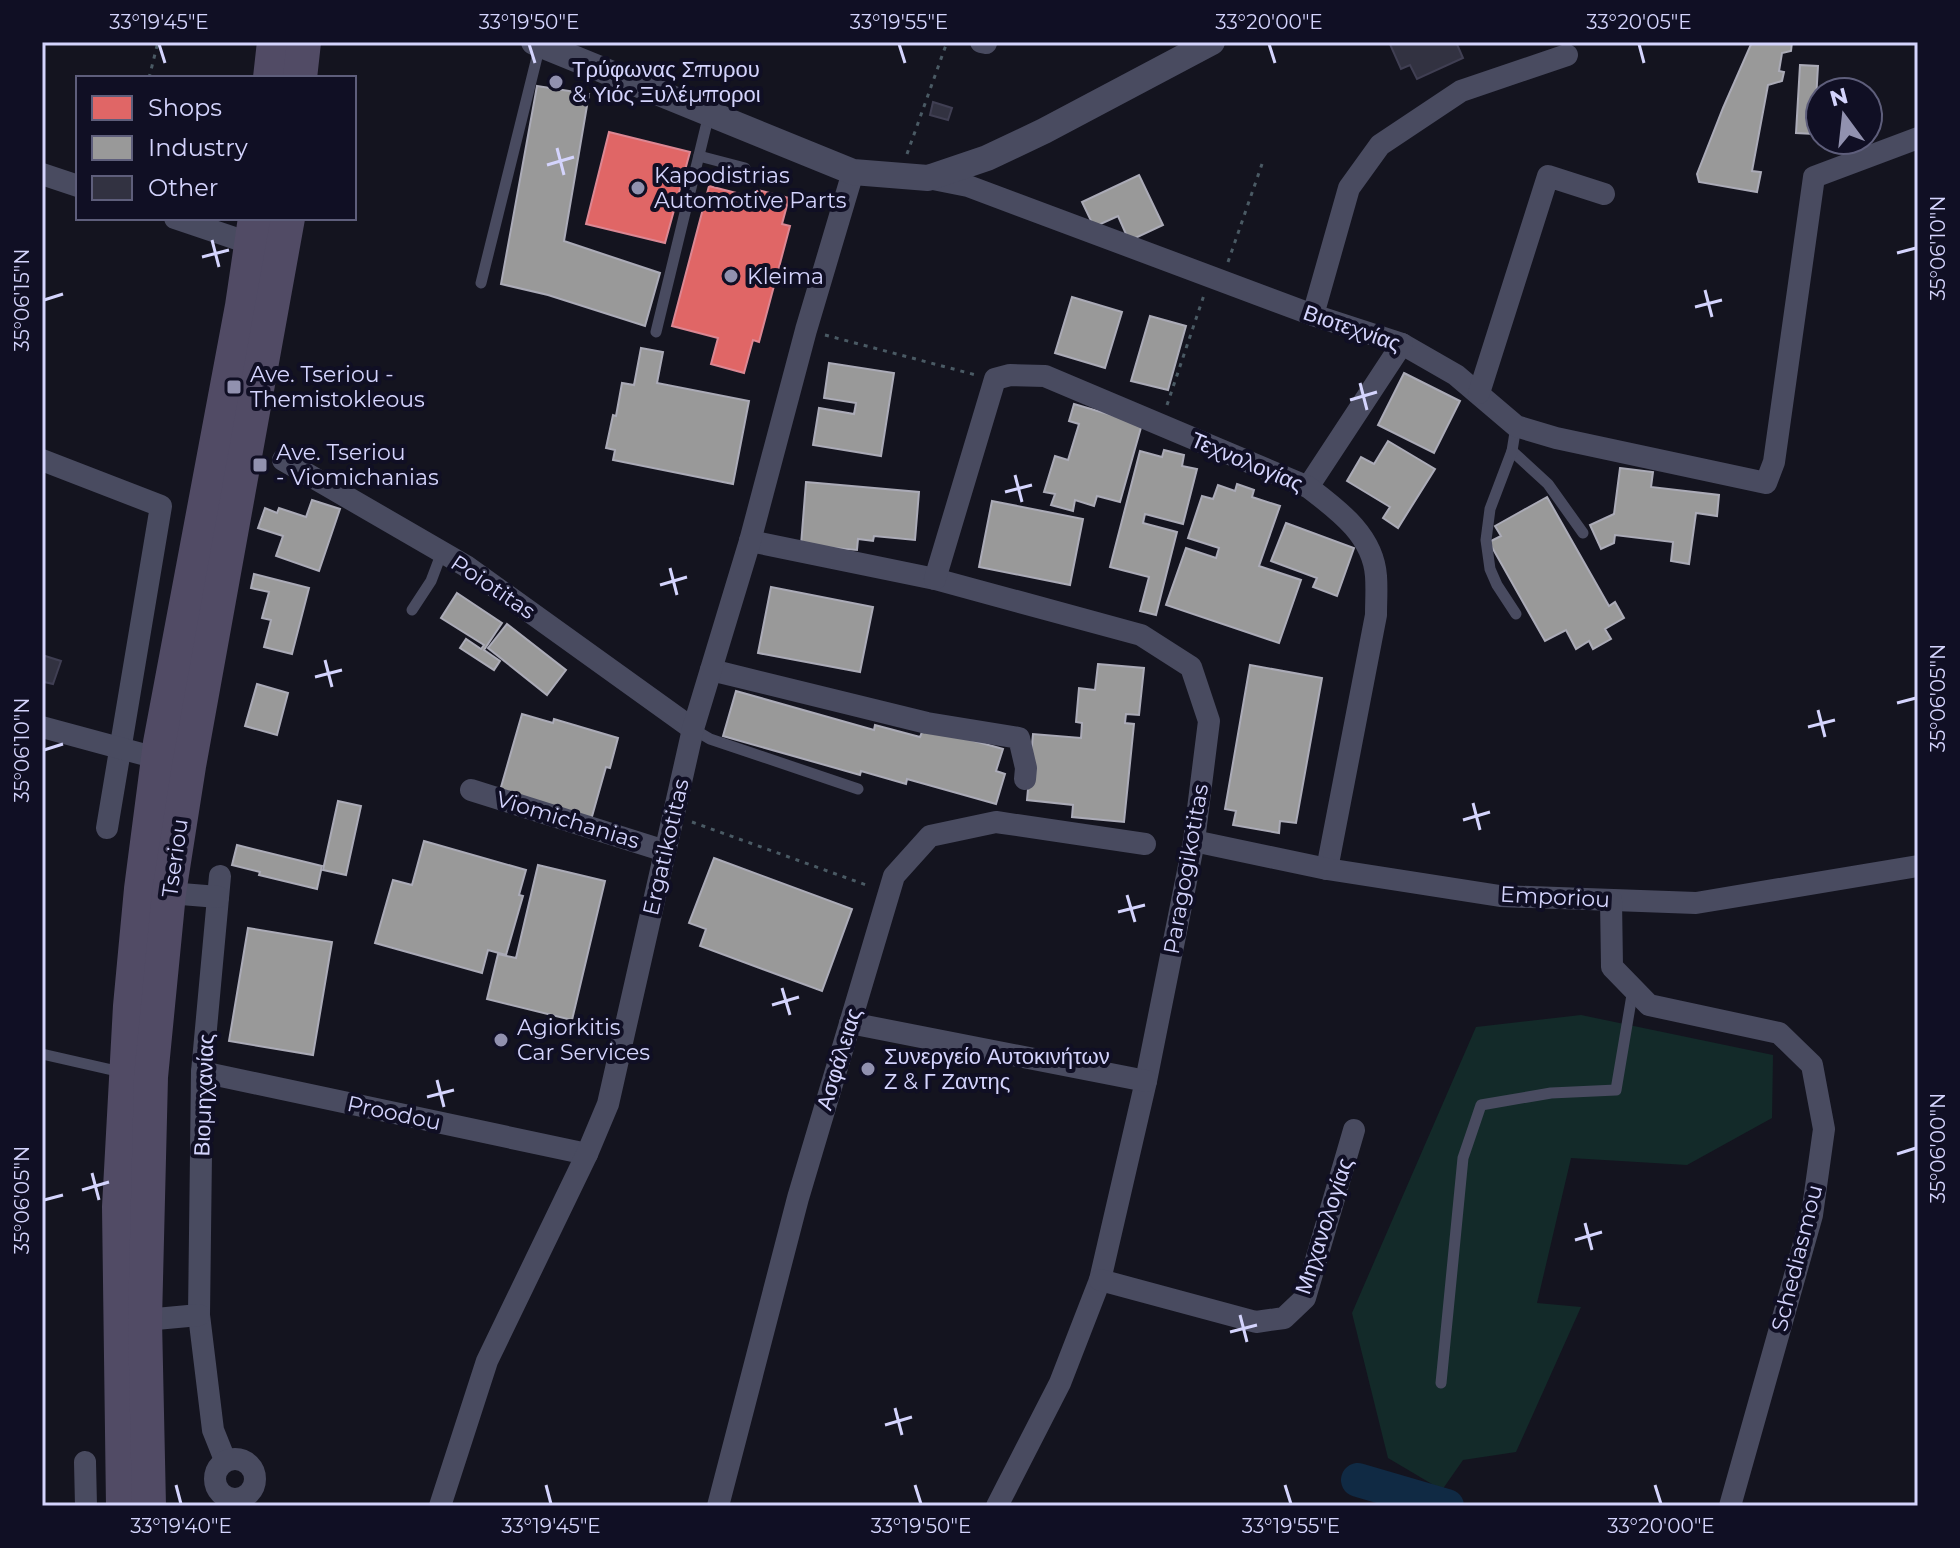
<svg xmlns="http://www.w3.org/2000/svg" width="1960" height="1548" font-family="Montserrat,sans-serif">
	<rect width="100%" height="100%" fill="#14141f"/>
	<!-- green -->
	<path fill="#132a29" d="M1581 1015 1773 1055 1772 1118 1687 1165 1571 1158 1537 1303 1581 1307 1516 1452 1463 1460 1442 1490 1388 1458 1352 1313 1476 1027Z"/>
	<!-- shops -->
	<g fill="#e06666" stroke="#dc8793" stroke-width="2">
		<path d="M609 132 690 152 665 243 586 224Z"/>
		<path d="M709 186 752 197 758 190 789 198 782 224 790 226 759 342 753 340 744 373 711 364 718 338 672 326Z"/>
	</g>
	<!-- industry -->
	<g fill="#999" stroke="#ababb7" stroke-width="2">
		<path d="M1752 42H1792L1791 51 1782 53 1779 71 1784 72 1782 81 1768 85 1752 171 1761 172 1757 192 1699 182 1697 174 1723 108Z"/>
		<path d="M1800 65 1818 66 1814 134 1796 133Z"/>
		<path d="M537 86 589 94 564 241 660 273 645 326 548 295 501 284Z"/>
		<path d="M1139 175 1163 225 1129 241 1118 216 1094 227 1082 202Z"/>
		<path d="M1072 297 1122 312 1105 368 1055 353Z"/>
		<path d="M1150 316 1186 326 1168 390 1131 381Z"/>
		<path d="M641 348 663 352 657 383 749 401 733 484 613 460 615 450 606 448 613 415 616 416 622 383 634 385Z"/>
		<path d="M829 363 894 373 881 456 813 445 819 408 854 414 856 403 824 398Z"/>
		<path d="M1404 373 1460 401 1434 453 1378 425Z"/>
		<path d="M1074 404 1142 424 1120 502 1097 496 1094 506 1075 500 1073 511 1051 505 1055 494 1044 492 1055 456 1068 460 1079 424 1069 421Z"/>
		<path d="M1388 441 1435 469 1398 528 1383 518 1390 507 1347 481 1361 457 1374 464Z"/>
		<path d="M1164 450 1184 455 1182 466 1197 469 1183 524 1145 514 1143 523 1177 532 1156 615 1140 611 1149 577 1110 567 1140 451 1162 457Z"/>
		<path d="M1620 468 1653 472 1651 487 1719 495 1717 516 1696 513 1689 564 1671 561 1673 542 1615 535 1614 543 1601 549 1590 525 1614 514Z"/>
		<path d="M806 482 919 492 915 540 874 536 873 541 858 539 857 550 801 545Z"/>
		<path d="M1237 484 1254 490 1252 497 1280 506 1259 566 1301 580 1279 643 1166 605 1186 548 1216 558 1219 548 1188 538 1202 496 1213 499 1218 485 1235 491Z"/>
		<path d="M1547 497 1609 606 1615 602 1624 618 1605 629 1611 639 1593 649 1589 641 1576 649 1566 630 1545 641 1489 542 1501 536 1495 526Z"/>
		<path d="M312 500 340 509 319 571 276 556 283 536 258 528 265 508 277 513 279 508 306 517Z"/>
		<path d="M992 501 1083 519 1070 585 979 567Z"/>
		<path d="M1286 523 1354 548 1337 596 1313 587 1317 578 1271 561Z"/>
		<path d="M254 574 309 588 292 654 264 647 271 620 262 618 269 592 251 588Z"/>
		<path d="M771 587 873 607 860 672 758 653Z"/>
		<path d="M457 593 502 623 484 650 500 661 494 670 460 648 466 639 481 649 484 645 441 618Z"/>
		<path d="M507 624 566 670 547 695 488 648Z"/>
		<path d="M1098 664 1144 668 1139 715 1126 714 1125 723 1134 724 1124 822 1072 817 1073 805 1027 800 1033 734 1081 738 1082 723 1076 722 1079 688 1095 690Z"/>
		<path d="M1250 665 1322 678 1296 823 1280 821 1279 833 1233 825 1236 811 1225 809Z"/>
		<path d="M257 684 288 693 277 735 245 726Z"/>
		<path d="M736 691 874 730 875 725 920 737 924 727 1003 749 996 771 1005 774 996 804 907 779 906 784 861 771 860 775 723 736Z"/>
		<path d="M522 714 553 723 554 719 618 738 610 768 606 767 591 820 499 794Z"/>
		<path d="M338 801 361 806 346 875 323 870Z"/>
		<path d="M424 841 526 870 519 895 523 896 506 955 488 950 482 973 375 943 393 880 412 885Z"/>
		<path d="M237 845 322 866 317 889 259 875 260 872 232 865Z"/>
		<path d="M714 858 852 909 822 991 700 946 706 929 689 923Z"/>
		<path d="M538 865 605 881 572 1020 487 999 498 954 516 958Z"/>
		<path d="M248 928 332 942 313 1055 229 1041Z"/>
	</g>
	<g fill="none" stroke-linecap="round" stroke-linejoin="round">
		<!-- river -->
		<path stroke="#102a44" stroke-width="34" d="M1358 1480 1447 1506"/>
	</g>
	<!-- building -->
	<g fill="#323241" stroke="#403f53" stroke-width="2">
		<path d="M1389 42H1456L1463 58 1417 79 1410 65 1401 69Z"/>
		<path d="M933 102 952 108 948 120 930 115Z"/>
		<path d="M42 655 61 661 53 684 44 682 42 687Z"/>
	</g>
	<g fill="none" stroke-linecap="round" stroke-linejoin="round">
		<!-- path -->
		<g stroke="#4a5a64" stroke-width="3" stroke-dasharray="4 6" stroke-linecap="butt">
			<path d="M149 78 158 42"/>
			<path d="M907 154 947 42"/>
			<path d="M1228 262 1262 164"/>
			<path d="M825 335 976 375"/>
			<path d="M1167 405 1204 295"/>
			<path d="M692 822 869 886"/>
		</g>
		<!-- service -->
		<g stroke="#494b60" stroke-width="11">
			<path d="M699 156 745 168"/>
			<path d="M481 283 540 45"/>
			<path d="M656 332 709 114"/>
			<path d="M1512 451 1548 484 1583 533"/>
			<path d="M412 610 431 581 442 552"/>
			<path d="M1516 614 1497 585 1490 569 1486 540 1490 509 1512 451 1516 426"/>
			<path d="M693 729 710 739 858 789"/>
			<path d="M42 1054 121 1072"/>
			<path d="M1441 1383 1463 1158 1481 1105 1551 1093 1616 1090 1633 989"/>
		</g>
		<!-- minor -->
		<g stroke="#494b60" stroke-width="22">
			<path d="M981 42 986 43"/>
			<path d="M42 174 78 186"/>
			<path d="M928 178 968 186 1313 315 1402 344 1456 375 1516 426 1556 438 1766 483 1774 462 1814 177 1918 138"/>
			<path d="M175 218 252 244"/>
			<path d="M1313 315 1349 188 1380 145 1461 91 1567 55"/>
			<path d="M1479 393 1548 176 1604 194"/>
			<path d="M42 460 161 506 107 828"/>
			<path d="M283 460 466 566 693 729"/>
			<path d="M1308 487 1402 344"/>
			<path d="M750 541 935 579 1141 635 1191 667 1209 721 1194 841 1146 1081 1100 1280 1060 1383 997 1506"/>
			<path d="M935 579 995 379 1010 375 1045 376 1308 487C1338 510 1373 535 1376 576 1377 589 1376 602 1376 615L1327 869"/>
			<path d="M711 670 927 723 1019 738 1026 768 1025 779"/>
			<path d="M42 727 168 761"/>
			<path d="M471 790 665 851"/>
			<path d="M1194 841 1327 869 1500 896 1696 903 1918 866"/>
			<path d="M220 876 202 1072 199 1315 213 1430 225 1460"/>
			<path d="M169 893 218 897"/>
			<path d="M1611 900 1612 967 1649 1005 1779 1033 1812 1065 1824 1129 1812 1215 1730 1506"/>
			<path d="M850 1023 1146 1081"/>
			<path d="M202 1072 587 1154"/>
			<path d="M1100 1280 1256 1322 1284 1318 1305 1298 1354 1130"/>
			<path d="M145 1320 199 1315"/>
			<circle cx="235" cy="1479" r="20"/>
			<path d="M85 1462 86 1506"/>
			<path d="M440 1506 487 1361 587 1154 608 1104 693 729 750 541 806 330 853 172"/>
			<path d="M718 1506 798 1198 894 876 930 836 996 822 1145 844"/>
		</g>
		<!-- tertiary -->
		<path stroke="#494b60" stroke-width="26" d="M534 42 853 172 928 178 987 158 1044 131 1212 42"/>
		<!-- primary -->
		<g stroke="#514b65" stroke-width="34">
			<path d="M270 78 274 42"/>
			<path d="M300 78 304 42"/>
			<path d="M123 1506 119 1207 130 1006 141 889 160 743 242 306 255 218"/>
			<path d="M149 1506 145 1320 151 1077 169 893 189 766 288 218"/>
		</g>
	</g>
	<!-- ticks -->
	<path fill="none" stroke="#d4d4fd" stroke-width="3" d="M159 44 165 63M529 44 535 63M899 44 905 63M1269 44 1275 63M1639 44 1644 63M557 148 564 175M547 165 574 157M212 240 219 267M1897 253 1916 248M202 257 229 250M1705 290 1712 317M44 300 63 294M1695 307 1722 300M1360 383 1367 410M1350 400 1377 392M1015 475 1022 502M1005 492 1032 485M670 568 677 595M660 585 687 577M325 660 332 687M315 677 342 670M1897 703 1916 698M1818 710 1825 737M1808 727 1835 720M44 750 63 744M1473 803 1480 830M1463 820 1490 812M1127 895 1135 922M1118 912 1145 905M782 988 790 1015M772 1005 799 997M437 1080 444 1107M427 1097 454 1090M1897 1154 1916 1148M92 1173 99 1200M82 1190 109 1182M44 1200 63 1195M1585 1223 1592 1250M1575 1240 1602 1232M1240 1315 1247 1342M1230 1332 1257 1325M895 1408 902 1435M885 1425 912 1417M176 1485 181 1504M546 1485 551 1504M915 1485 921 1504M1285 1485 1291 1504M1655 1485 1661 1504"/>
	<!-- markers -->
	<g fill="#9191af" stroke="#100f24" stroke-width="3">
		<circle cx="556" cy="82" r="8"/>
		<circle cx="638" cy="188" r="8"/>
		<circle cx="731" cy="276" r="8"/>
		<rect x="226" y="379" width="16" height="16" rx="4"/>
		<rect x="252" y="457" width="16" height="16" rx="4"/>
		<circle cx="501" cy="1040" r="8"/>
		<circle cx="868" cy="1069" r="8"/>
	</g>
	<g text-anchor="middle" dominant-baseline="central" stroke-width="8" stroke-linejoin="round" paint-order="stroke">
		<!-- poi labels -->
		<g font-size="22" fill="#d4d4fd" stroke="#100f24" text-anchor="start">
			<text x="572" y="69">Τρύφωνας Σπυρου<tspan x="572" dy="25">&amp; Υιός Ξυλέμποροι</tspan></text>
			<text x="654" y="175">Kapodistrias<tspan x="654" dy="25">Automotive Parts</tspan></text>
			<text x="747" y="276">Kleima</text>
			<text x="250" y="374">Ave. Tseriou -<tspan x="250" dy="25">Themistokleous</tspan></text>
			<text x="276" y="452">Ave. Tseriou<tspan x="276" dy="25">- Viomichanias</tspan></text>
			<text x="517" y="1027">Agiorkitis<tspan x="517" dy="25">Car Services</tspan></text>
			<text x="884" y="1056">Συνεργείο Αυτοκινήτων<tspan x="884" dy="25">Ζ &amp; Γ Ζαντης</tspan></text>
		</g>
		<!-- street labels -->
		<g font-size="22" fill="#d4d4fd" stroke="#100f24">
			<text transform="translate(1352 328) rotate(19)">Βιοτεχνίας</text>
			<text transform="translate(1247 462) rotate(23)">Τεχνολογίας</text>
			<text transform="translate(493 587) rotate(34)">Poiotitas</text>
			<text transform="translate(568 820) rotate(17)">Viomichanias</text>
			<text transform="translate(666 847) rotate(-77)">Ergatikotitas</text>
			<text transform="translate(175 858) rotate(-82)">Tseriou</text>
			<text transform="translate(1186 869) rotate(-80)">Paragogikotitas</text>
			<text transform="translate(1555 897) rotate(3)">Emporiou</text>
			<text transform="translate(839 1059) rotate(-73)">Ασφάλειας</text>
			<text transform="translate(204 1095) rotate(-88)">Βιομηχανίας</text>
			<text transform="translate(394 1113) rotate(12)">Proodou</text>
			<text transform="translate(1324 1226) rotate(-72)">Μηχανολογίας</text>
			<text transform="translate(1797 1258) rotate(-76)">Schediasmou</text>
		</g>
	</g>
	<!-- border -->
	<rect width="1960" height="1548" fill="none" stroke="#100f24" stroke-width="88"/>
	<!-- legend -->
	<rect x="76" y="76" width="280" height="144" fill="#100f24" stroke="#5e5e7b" stroke-width="2"/>
	<rect x="92" y="96" width="40" height="24" fill="#e06666" stroke="#5e5e7b" stroke-width="2"/>
	<text x="148" y="116" font-size="24" fill="#d4d4fd">Shops</text>
	<rect x="92" y="136" width="40" height="24" fill="#999999" stroke="#5e5e7b" stroke-width="2"/>
	<text x="148" y="156" font-size="24" fill="#d4d4fd">Industry</text>
	<rect x="92" y="176" width="40" height="24" fill="#323241" stroke="#5e5e7b" stroke-width="2"/>
	<text x="148" y="196" font-size="24" fill="#d4d4fd">Other</text>
	<!-- north arrow -->
	<g transform="translate(1844 116) rotate(345)"><circle r="38" fill="#100f24" stroke="#5e5e7b" stroke-width="2"/>
	<path d="M0-6L14 30L0 20L-14 30Z" fill="#9191af"/>
	<text y="-12" font-size="22" font-weight="bold" text-anchor="middle" fill="#d4d4fd">N</text>
	</g>
	<rect x="44" y="44" width="1872" height="1460" fill="none" stroke="#d4d4fd" stroke-width="3"/>
	<g font-size="20" text-anchor="middle" fill="#d4d4fd">
		<text x="159" y="29">33°19'45"E</text>
		<text x="529" y="29">33°19'50"E</text>
		<text x="899" y="29">33°19'55"E</text>
		<text x="1269" y="29">33°20'00"E</text>
		<text x="1639" y="29">33°20'05"E</text>
		<text transform="translate(1938 248) rotate(-90)" y="7">35°06'10"N</text>
		<text transform="translate(22 300) rotate(-90)" y="7">35°06'15"N</text>
		<text transform="translate(1938 698) rotate(-90)" y="7">35°06'05"N</text>
		<text transform="translate(22 750) rotate(-90)" y="7">35°06'10"N</text>
		<text transform="translate(1938 1148) rotate(-90)" y="7">35°06'00"N</text>
		<text transform="translate(22 1200) rotate(-90)" y="7">35°06'05"N</text>
		<text x="181" y="1533">33°19'40"E</text>
		<text x="551" y="1533">33°19'45"E</text>
		<text x="921" y="1533">33°19'50"E</text>
		<text x="1291" y="1533">33°19'55"E</text>
		<text x="1661" y="1533">33°20'00"E</text>
	</g>
</svg>
